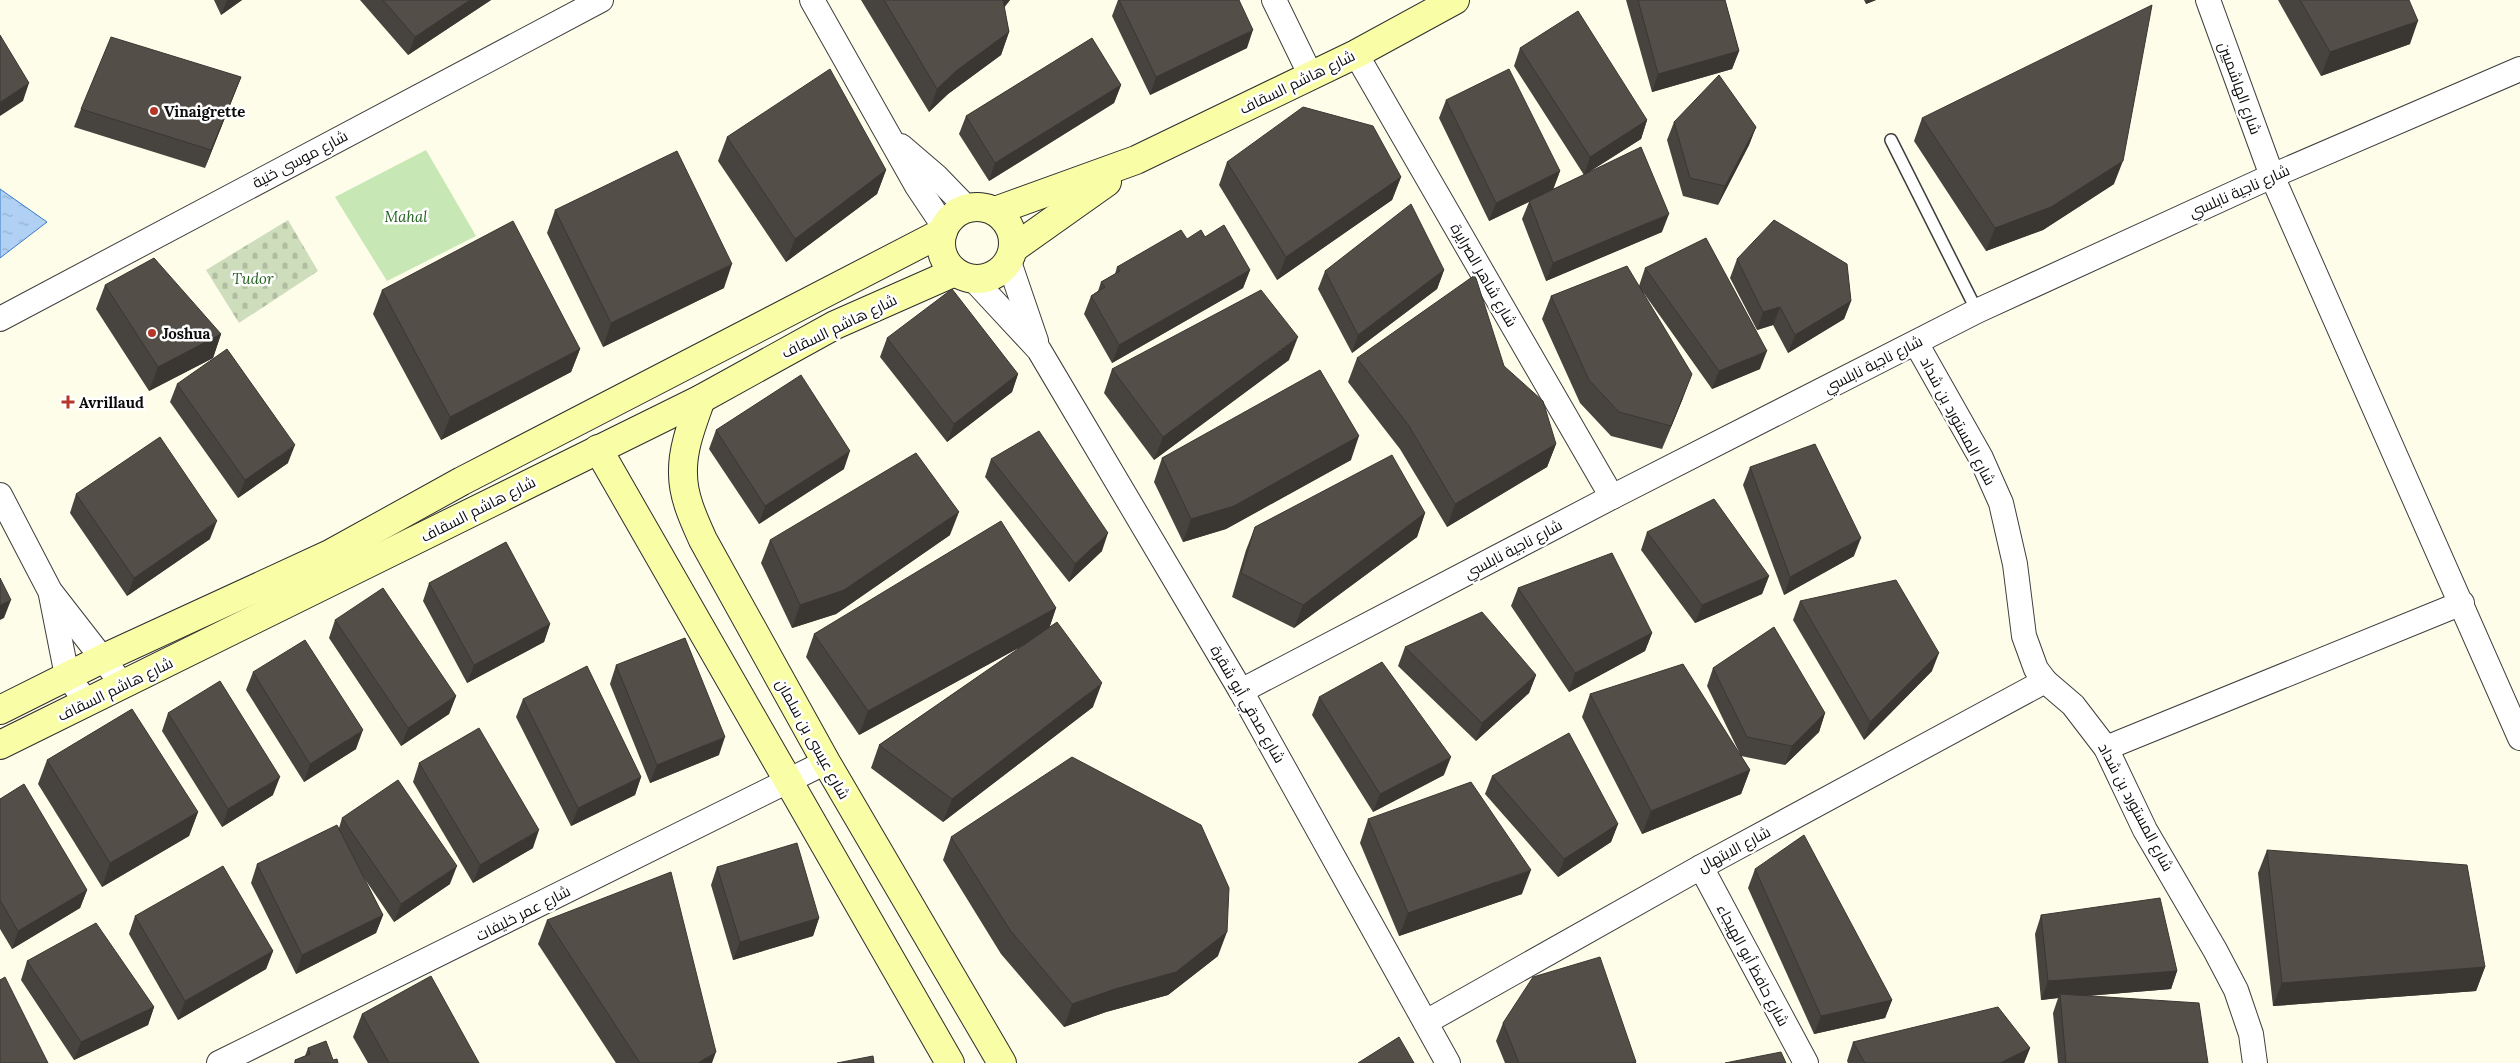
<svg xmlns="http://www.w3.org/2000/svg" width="2520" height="1063" font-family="Lora,Cairo,serif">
	<defs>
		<pattern id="cemetery-stones" width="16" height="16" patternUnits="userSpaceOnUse" patternTransform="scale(1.25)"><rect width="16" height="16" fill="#cedebc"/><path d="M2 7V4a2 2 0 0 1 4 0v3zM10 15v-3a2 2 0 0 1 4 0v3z" fill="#b0bda0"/></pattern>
		<pattern id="water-ripples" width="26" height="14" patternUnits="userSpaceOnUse" patternTransform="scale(1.25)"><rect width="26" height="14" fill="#b0d0f4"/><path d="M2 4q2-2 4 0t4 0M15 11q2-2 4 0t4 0" fill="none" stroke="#96b1d0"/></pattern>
	</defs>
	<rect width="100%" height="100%" fill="#fefde9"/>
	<!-- grass -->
	<path fill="#c7e7b5" d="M426 150 476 236 387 281 335 197Z"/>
	<!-- cemetery -->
	<path fill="url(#cemetery-stones)" d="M288 220 318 271 239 323 206 270Z"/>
	<!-- water -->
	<path fill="url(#water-ripples)" stroke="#397ac9" d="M0 189 47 222 0 258Z"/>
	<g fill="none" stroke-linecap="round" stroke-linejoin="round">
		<!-- lane casing -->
		<g stroke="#3e3e3e" stroke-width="14">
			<path id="lane" d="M1891 140 1977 311"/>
		</g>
		<!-- street casing -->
		<g stroke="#3e3e3e" stroke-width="26">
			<g id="street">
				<path d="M812 0 917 186 945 228"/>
				<path d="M1274 0 1311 76"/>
				<path d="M2208 0 2272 176 2520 738"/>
				<path d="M1356 54 1612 497"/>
				<path d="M901 146 936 176 967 208"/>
				<path d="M1009 262 1036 341"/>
				<path d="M974 280 1039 350 1241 691 1448 1063"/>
				<path d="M0 319 601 0"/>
				<path d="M1916 343 1981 458 2001 503 2015 564 2024 636 2036 669 2045 681 2073 705 2106 748 2145 830 2215 950 2236 990 2251 1034 2255 1063"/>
				<path d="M0 495 50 591 123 685"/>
				<path d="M51 595 67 676 87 702"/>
				<path d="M1241 691 1612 497 1977 311 2272 176 2520 69"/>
				<path d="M2106 748 2462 603"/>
				<path d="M1701 867 1806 1063"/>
				<path d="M1426 1022 1701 867 2045 681"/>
				<path d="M219 1063 826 762"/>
			</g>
		</g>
		<!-- secondary casing -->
		<g stroke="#2d2d2d" stroke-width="30">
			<g id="secondary">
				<circle cx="977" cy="243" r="36"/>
				<path d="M995 211 1136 160 1356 54 1455 0"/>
				<path d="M1014 248 1107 182"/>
				<path d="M701 399C693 422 682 448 683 474 683 497 694 520 703 540L826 762 1002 1063"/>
				<path d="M598 449 950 1063"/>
				<path d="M0 710 104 658 330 554 462 481 943 232"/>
				<path d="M0 745 701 399 835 325 955 272"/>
			</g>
		</g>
		<!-- lane -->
		<use href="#lane" stroke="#fff" stroke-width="11"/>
		<!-- street -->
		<use href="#street" stroke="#fff" stroke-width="24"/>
		<!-- secondary -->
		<use href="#secondary" stroke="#f9fda6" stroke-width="28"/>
	</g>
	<!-- wall -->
	<g fill="#47433e">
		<path d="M214 0H242L221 15Z"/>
		<path d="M360 0H491L408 55Z"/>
		<path d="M861 0H1010L1004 7 1009 32 1001 55 948 94 929 112Z"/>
		<path d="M1118 0H1239L1247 48 1150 95 1112 16Z"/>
		<path d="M1626 0H1725L1739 51 1732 69 1652 92Z"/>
		<path d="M1864 0H1876L1866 4Z"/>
		<path d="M2278 0H2409L2410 44 2321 76Z"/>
		<path d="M1520 48 1647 120 1641 139 1586 174 1662 232 1546 281 1522 219 1529 202 1489 221 1439 118 1446 100 1560 171 1553 189 1584 175 1514 66Z"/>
		<path d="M241 77 205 168 74 127 81 109Z"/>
		<path d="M1121 85 1114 103 989 181 959 134 966 116Z"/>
		<path d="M1922 118 2114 184 2043 230 1986 251 1914 141Z"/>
		<path d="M1674 122 1756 127 1749 145 1718 205 1683 196 1667 140Z"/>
		<path d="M727 137 886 170 877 194 786 262 718 161Z"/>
		<path d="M1227 162 1401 177 1392 200 1277 280 1219 185Z"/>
		<path d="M555 210 724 288 603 347 547 233Z"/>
		<path d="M1205 237 1250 270 1243 288 1112 363 1084 314 1091 296 1098 291 1101 282 1115 274 1117 267 1187 239Z"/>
		<path d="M1737 259 1851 301 1844 319 1788 353 1773 325 1757 330 1730 278Z"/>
		<path d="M1645 268 1760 369 1712 389 1643 292 1683 398 1662 449 1611 436 1580 403 1542 319 1551 296 1639 286Z"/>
		<path d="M1444 270 1437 289 1352 353 1318 289 1325 271Z"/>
		<path d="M105 285 221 334 213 358 149 391 96 309Z"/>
		<path d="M382 290 580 349 571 372 441 440 373 314Z"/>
		<path d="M887 338 1018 374 1012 392 947 442 880 357Z"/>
		<path d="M1357 358 1504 366 1556 444 1547 467 1447 527 1400 449 1348 382Z"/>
		<path d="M1289 360 1154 460 1104 393 1112 369Z"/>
		<path d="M177 384 288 463 238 498 170 402Z"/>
		<path d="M716 430 844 469 759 524 709 449Z"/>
		<path d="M1162 458 1351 460 1226 529 1183 542 1154 482Z"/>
		<path d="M991 459 1102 551 1069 582 985 477Z"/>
		<path d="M1750 467 1854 556 1784 595 1743 485Z"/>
		<path d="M76 494 210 539 127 596 70 513Z"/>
		<path d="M1425 513 1417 537 1294 628 1232 597 1246 550 1255 527Z"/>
		<path d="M1647 532 1769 576 1762 594 1695 623 1641 550Z"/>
		<path d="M950 535 836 614 792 628 761 563 770 540Z"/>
		<path d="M429 583 550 624 544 642 467 683 423 601Z"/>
		<path d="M1518 588 1652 633 1645 651 1569 692 1511 606Z"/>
		<path d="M1800 601 1932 671 1864 740 1793 620Z"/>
		<path d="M1056 608 1049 628 1093 707 943 822 871 768 879 745 1026 644 859 735 806 657 814 634Z"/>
		<path d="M335 620 456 696 449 714 401 746 329 638Z"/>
		<path d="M1405 647 1536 675 1529 693 1476 741 1398 666Z"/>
		<path d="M616 665 719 755 650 783 610 684Z"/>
		<path d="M1713 668 1825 713 1819 732 1785 765 1741 756 1750 770 1741 794 1642 834 1582 717 1590 694 1740 754 1707 686Z"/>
		<path d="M253 672 356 749 304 782 246 690Z"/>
		<path d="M1319 697 1444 775 1373 812 1312 715Z"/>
		<path d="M523 699 641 777 635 795 571 826 516 717Z"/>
		<path d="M168 713 273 795 222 827 162 731Z"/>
		<path d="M47 760 198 812 189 836 102 887 38 784Z"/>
		<path d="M419 763 533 848 473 883 413 782Z"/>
		<path d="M1492 776 1618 824 1611 842 1558 877 1485 794Z"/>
		<path d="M0 799 87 890 80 908 12 949 0 929Z"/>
		<path d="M342 818 450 884 394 922 362 875 383 915 376 933 296 974 251 883 257 864 339 828Z"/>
		<path d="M1368 819 1522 894 1399 936 1360 843Z"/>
		<path d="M951 837 1218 956 1168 995 1106 1012 1064 1027 1001 954 943 860Z"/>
		<path d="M2267 850 2485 967 2476 991 2273 1006 2258 873Z"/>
		<path d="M717 867 819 918 813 936 733 960 711 885Z"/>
		<path d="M1755 869 1892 1000 1885 1018 1814 1034 1748 888Z"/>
		<path d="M2041 915 2177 971 2171 989 2087 996 2208 1063H2058L2053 1013 2058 998 2041 1000 2035 934Z"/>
		<path d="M135 916 273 951 266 969 178 1020 129 934Z"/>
		<path d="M547 920 712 1063H616L538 944Z"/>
		<path d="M27 961 154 1007 148 1025 74 1060 21 980Z"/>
		<path d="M362 1014 479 1063H368L353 1037Z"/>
		<path d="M1503 1023 1636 1062V1063H1505L1496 1041Z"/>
		<path d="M1853 1042 2030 1048 2024 1063H1848L1847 1061Z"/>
		<path d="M308 1048 333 1060 338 1063H294L295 1060 305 1056Z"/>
	</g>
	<!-- shaded-wall -->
	<g fill="#3a3732">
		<path d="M227 0H242L221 15Z"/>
		<path d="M470 0H491L408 55 415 37Z"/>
		<path d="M1001 0H1010L994 21Z"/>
		<path d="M1867 0H1876L1866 4Z"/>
		<path d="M2418 21 2410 44 2321 76 2330 52Z"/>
		<path d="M1253 30 1247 48 1150 95 1156 77Z"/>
		<path d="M1009 32 1001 55 948 94 929 112 937 89 956 71Z"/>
		<path d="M1739 51 1732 69 1652 92 1658 74Z"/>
		<path d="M241 77 234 95 205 168 211 150Z"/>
		<path d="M29 83 23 101 0 116V102Z"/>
		<path d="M1121 85 1114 103 989 181 995 163Z"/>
		<path d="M1647 120 1641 139 1584 175 1590 157Z"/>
		<path d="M1756 127 1749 145 1718 205 1725 186Z"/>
		<path d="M2123 161 2114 184 2043 230 1986 251 1995 228Z"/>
		<path d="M886 170 877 194 786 262 795 239Z"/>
		<path d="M1560 171 1553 190 1489 221 1496 203Z"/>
		<path d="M1401 177 1392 200 1277 280 1286 257Z"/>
		<path d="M1669 214 1662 232 1546 281 1553 263Z"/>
		<path d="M732 264 724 288 603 347 611 323Z"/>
		<path d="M1250 270 1243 288 1112 363 1119 345Z"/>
		<path d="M1444 270 1437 289 1352 353 1358 335Z"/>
		<path d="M1851 301 1844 319 1788 353 1795 335Z"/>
		<path d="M1780 307 1773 325 1757 330 1763 312Z"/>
		<path d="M221 334 213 358 149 391 158 367Z"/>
		<path d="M1298 337 1289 360 1154 460 1163 437Z"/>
		<path d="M580 349 571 372 441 440 450 417Z"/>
		<path d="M1767 351 1760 369 1712 389 1719 371Z"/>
		<path d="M1018 374 1012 392 947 442 954 424Z"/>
		<path d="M1692 374 1683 398 1662 449 1671 426Z"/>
		<path d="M1359 436 1351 460 1226 529 1183 542 1191 519Z"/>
		<path d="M1556 444 1547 467 1447 527 1455 504Z"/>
		<path d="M295 445 288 463 238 498 245 480Z"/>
		<path d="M850 451 844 469 759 524 765 506Z"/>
		<path d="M959 512 950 535 836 614 792 628 800 605Z"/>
		<path d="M1425 513 1417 537 1294 628 1303 605Z"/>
		<path d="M217 521 210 539 127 596 134 578Z"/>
		<path d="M1108 533 1102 551 1069 582 1075 564Z"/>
		<path d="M1861 538 1854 556 1784 595 1790 577Z"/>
		<path d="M1769 576 1762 594 1695 623 1702 605Z"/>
		<path d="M11 600 4 618 0 620V605Z"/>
		<path d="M1056 608 1048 632 859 735 868 711Z"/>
		<path d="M550 624 544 642 467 683 474 665Z"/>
		<path d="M1652 633 1645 651 1569 692 1575 673Z"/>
		<path d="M1939 653 1932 671 1864 740 1870 722Z"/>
		<path d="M1536 675 1529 693 1476 741 1482 723Z"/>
		<path d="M1102 683 1093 707 943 822 952 799Z"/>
		<path d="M456 696 449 714 401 746 408 728Z"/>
		<path d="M1825 713 1819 732 1785 765 1792 746Z"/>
		<path d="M363 730 356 749 304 782 310 764Z"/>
		<path d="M725 737 719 755 650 783 657 765Z"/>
		<path d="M1451 757 1444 775 1373 812 1380 794Z"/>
		<path d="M1750 770 1741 794 1642 834 1651 811Z"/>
		<path d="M280 777 273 795 222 827 228 809Z"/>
		<path d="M641 777 635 795 571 826 578 808Z"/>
		<path d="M198 812 189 836 102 887 110 863Z"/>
		<path d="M1618 824 1611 842 1558 877 1564 859Z"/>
		<path d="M539 830 533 848 473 883 480 865Z"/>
		<path d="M457 866 450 884 394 922 401 904Z"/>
		<path d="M1531 870 1522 894 1399 936 1408 913Z"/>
		<path d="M87 890 80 908 12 949 18 931Z"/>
		<path d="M383 915 376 933 296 974 302 955Z"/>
		<path d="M819 918 813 936 733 960 740 942Z"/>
		<path d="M1227 932 1218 956 1168 995 1106 1012 1064 1027 1072 1004Z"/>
		<path d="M273 951 266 969 178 1020 185 1001Z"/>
		<path d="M2485 967 2476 991 2273 1006 2282 983Z"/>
		<path d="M2177 971 2171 989 2060 998V994L2058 998 2041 1000 2048 981Z"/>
		<path d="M1892 1000 1885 1018 1814 1034 1821 1016Z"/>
		<path d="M154 1007 148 1025 74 1060 81 1042Z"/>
		<path d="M2030 1048 2024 1063H2000Z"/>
		<path d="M716 1052 712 1063H698Z"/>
	</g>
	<!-- building -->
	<g fill="#534e48" stroke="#3a3732">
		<path d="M383 0H470L415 37Z"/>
		<path d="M884 0H1003L1009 32 956 71 937 89Z"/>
		<path d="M1119 0H1239L1253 30 1156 77Z"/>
		<path d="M1638 0H1725L1739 51 1658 74Z"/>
		<path d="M2300 0H2409L2418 21 2330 52Z"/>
		<path d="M2152 5 2123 161 2051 207 1995 228 1922 118Z"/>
		<path d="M1578 11 1647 120 1590 157 1520 48Z"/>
		<path d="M0 35 29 83 0 102Z"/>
		<path d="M111 37 241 77 211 150 81 109Z"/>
		<path d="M1092 38 1121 85 995 163 966 116Z"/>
		<path d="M830 69 886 170 795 239 727 137Z"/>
		<path d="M1509 69 1560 171 1496 203 1446 100Z"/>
		<path d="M1719 75 1756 127 1725 186 1690 178 1674 122Z"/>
		<path d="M1303 107 1373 126 1401 177 1286 257 1227 162Z"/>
		<path d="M1641 147 1669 214 1553 263 1529 201Z"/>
		<path d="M677 151 732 264 611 323 555 210Z"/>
		<path d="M1411 204 1444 270 1358 335 1325 271Z"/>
		<path d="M1774 220 1847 264 1851 301 1795 335 1780 307 1763 312 1737 259Z"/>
		<path d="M513 221 580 349 450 417 382 290Z"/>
		<path d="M1224 225 1250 270 1119 345 1091 296 1105 287 1101 282 1120 271 1117 267 1181 230 1187 239 1201 230 1205 237Z"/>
		<path d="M1706 238 1767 351 1719 371 1645 268Z"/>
		<path d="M154 258 221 334 158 367 105 285Z"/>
		<path d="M1627 266 1692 374 1671 426 1619 412 1589 380 1551 296Z"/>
		<path d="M1475 275 1504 366 1543 401 1556 444 1455 504 1409 426 1357 358Z"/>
		<path d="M952 289 1018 374 954 424 887 338Z"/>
		<path d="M1261 290 1298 337 1163 437 1112 369Z"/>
		<path d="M227 349 295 445 245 480 177 384Z"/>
		<path d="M1320 370 1359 436 1234 506 1191 519 1162 458Z"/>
		<path d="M801 375 850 451 765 506 716 430Z"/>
		<path d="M1039 431 1108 533 1075 564 991 459Z"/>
		<path d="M160 437 217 521 134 578 76 494Z"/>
		<path d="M1815 444 1861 538 1790 577 1750 467Z"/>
		<path d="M916 453 959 512 844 590 800 605 770 540Z"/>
		<path d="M1392 455 1425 513 1303 605 1241 573 1255 527Z"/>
		<path d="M1714 499 1769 576 1702 605 1647 532Z"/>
		<path d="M1001 521 1056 608 868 711 814 634Z"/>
		<path d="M506 542 550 624 474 665 429 583Z"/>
		<path d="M1612 553 1652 633 1575 673 1518 588Z"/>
		<path d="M0 578 11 600 0 605Z"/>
		<path d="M1896 580 1939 653 1870 722 1800 601Z"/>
		<path d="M383 588 456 696 408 728 335 620Z"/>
		<path d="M1482 612 1536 675 1482 723 1405 647Z"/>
		<path d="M1057 622 1102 683 952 799 879 745Z"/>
		<path d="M1774 627 1825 713 1792 746 1747 737 1713 668Z"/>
		<path d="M685 638 725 737 657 765 616 665Z"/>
		<path d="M305 640 363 730 310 764 253 672Z"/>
		<path d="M1382 662 1451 757 1380 794 1319 697Z"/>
		<path d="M1683 664 1750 770 1651 811 1590 694Z"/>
		<path d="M587 666 641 777 578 808 523 699Z"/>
		<path d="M220 681 280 777 228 809 168 713Z"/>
		<path d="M132 709 198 812 110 863 47 760Z"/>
		<path d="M479 728 539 830 480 865 419 763Z"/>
		<path d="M1569 733 1618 824 1564 859 1492 776Z"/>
		<path d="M1072 757 1201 825 1229 888 1227 932 1176 972 1115 989 1072 1004 1010 930 951 837Z"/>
		<path d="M398 780 457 866 401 904 342 818Z"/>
		<path d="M1471 782 1531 870 1408 913 1368 819Z"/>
		<path d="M24 784 87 890 18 931 0 900V799Z"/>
		<path d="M337 825 383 915 302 955 257 864Z"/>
		<path d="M1804 835 1892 1000 1821 1016 1755 869Z"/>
		<path d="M797 843 819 918 740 942 717 867Z"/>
		<path d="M2267 850 2467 865 2485 967 2282 983Z"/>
		<path d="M223 866 273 951 185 1001 135 916Z"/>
		<path d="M671 872 716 1052 698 1063H640L547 920Z"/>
		<path d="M2160 898 2177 971 2048 981 2041 915Z"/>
		<path d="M96 923 154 1007 81 1042 27 961Z"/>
		<path d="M1600 957 1636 1062 1630 1063H1519L1503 1023 1533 977Z"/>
		<path d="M431 976 479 1063H389L362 1014Z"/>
		<path d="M5 977 48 1063H0V980Z"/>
		<path d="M2060 994 2199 1003 2208 1063H2066Z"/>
		<path d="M1998 1007 2030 1048 2000 1063H1865L1853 1042Z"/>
		<path d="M1399 1037 1414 1063H1358Z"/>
		<path d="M326 1041 333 1060 337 1059 338 1063H296L295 1060 310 1054 308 1048Z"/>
		<path d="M1781 1052 1786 1063H1725Z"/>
		<path d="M873 1056 874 1063H837Z"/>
	</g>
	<!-- markers -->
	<g fill="#b63628" stroke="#fff" stroke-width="2">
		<circle cx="154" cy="111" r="5"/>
		<circle cx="152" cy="333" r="5"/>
		<path d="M65.5 394.5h5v5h5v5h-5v5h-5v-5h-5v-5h5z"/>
	</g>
	<g text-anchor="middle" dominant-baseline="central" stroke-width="5" stroke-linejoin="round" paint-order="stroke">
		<!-- street labels -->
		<g font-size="15" fill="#0b0b0b" stroke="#fff">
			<text transform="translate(1297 82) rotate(-26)">شارع هاشم السقاف</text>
			<text transform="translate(2240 88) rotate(70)">شارع الهاشميين</text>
			<text transform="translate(300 159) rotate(-28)">شارع موسى خنية</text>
			<text transform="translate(2239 191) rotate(-24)">شارع ناجية نابلسي</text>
			<text transform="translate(1484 275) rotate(60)">شارع شاهر الصرايرة</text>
			<text transform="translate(839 326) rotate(-26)">شارع هاشم السقاف</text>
			<text transform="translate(1873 364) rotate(-27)">شارع ناجية نابلسي</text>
			<text transform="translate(1958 421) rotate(62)">شارع المستورد بن شداد</text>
			<text transform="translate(478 509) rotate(-27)">شارع هاشم السقاف</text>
			<text transform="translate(1513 549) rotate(-28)">شارع ناجية نابلسي</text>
			<text transform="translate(115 689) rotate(-26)">شارع هاشم السقاف</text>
			<text transform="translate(1248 704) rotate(60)">شارع صدقي أبو شقرة</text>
			<text transform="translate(813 739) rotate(61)">شارع عيسى بن سلمان</text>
			<text transform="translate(2136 807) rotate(62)">شارع المستورد بن شداد</text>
			<text transform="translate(1734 849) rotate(-28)">شارع الابتهال</text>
			<text transform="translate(523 913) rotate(-27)">شارع عمر خليفات</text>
			<text transform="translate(1753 965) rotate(62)">شارع حافظ أبو الهيجاء</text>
		</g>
		<!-- poi labels -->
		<g font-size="15" font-weight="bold" fill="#0b0b0b" stroke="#fff" text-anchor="start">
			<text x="164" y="111">Vinaigrette</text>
			<text x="162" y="333">Joshua</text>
			<text x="79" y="402">Avrillaud</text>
		</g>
		<!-- park labels -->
		<g font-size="15" font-style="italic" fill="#22601e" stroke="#fff">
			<text x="406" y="216">Mahal</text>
			<text x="253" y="278">Tudor</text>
		</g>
	</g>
</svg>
